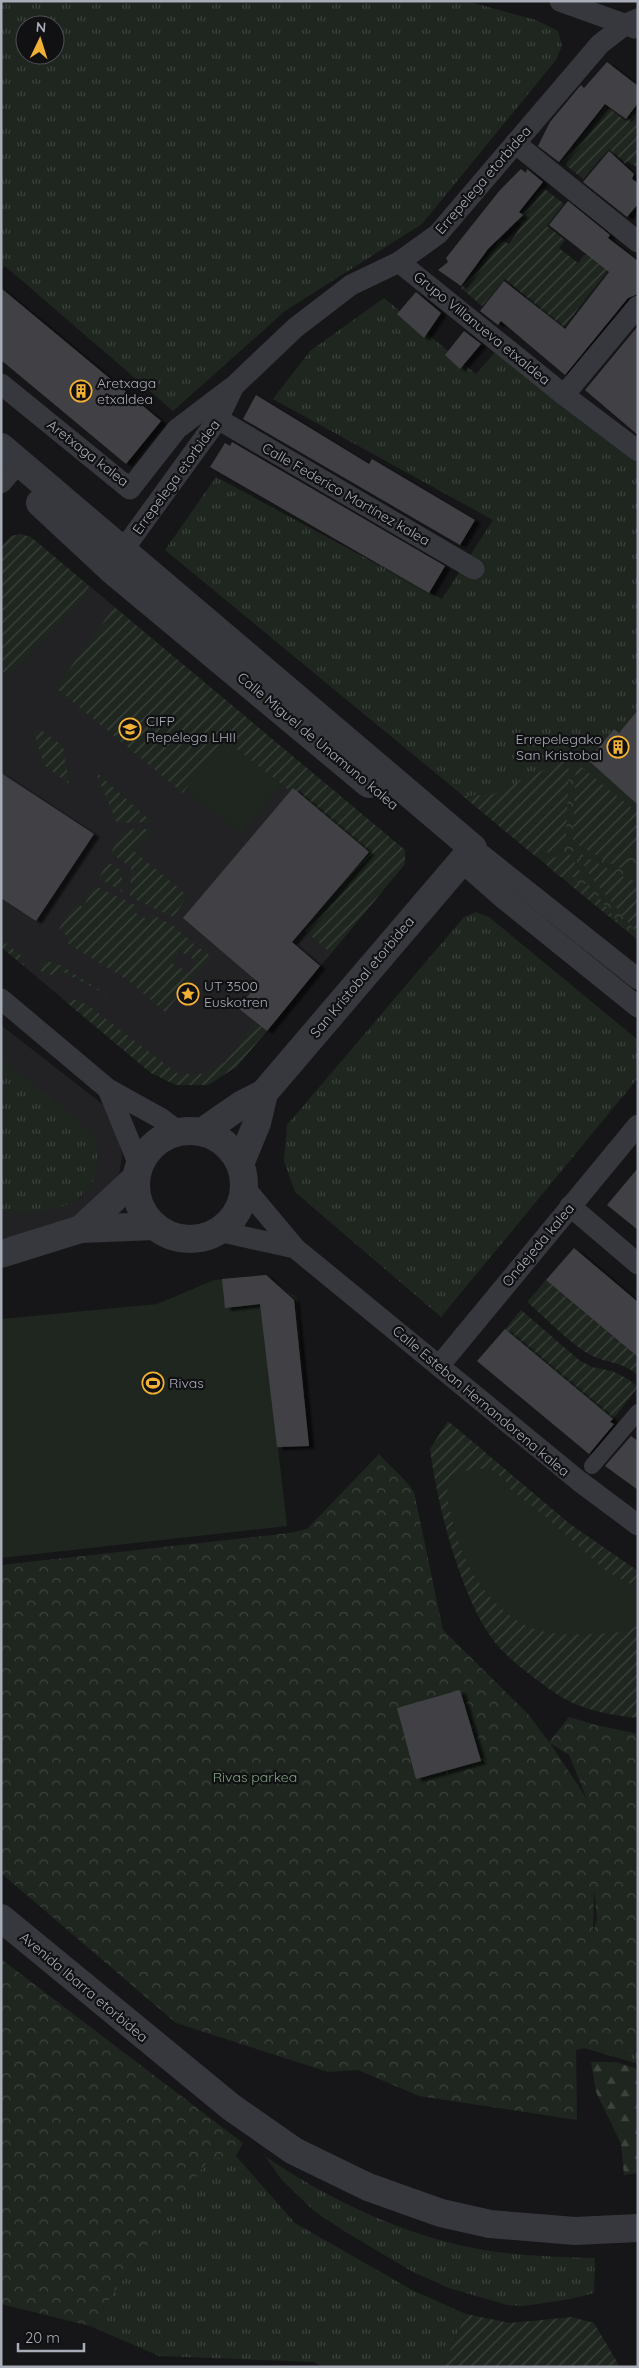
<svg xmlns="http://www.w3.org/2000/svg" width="639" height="2368" font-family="Quicksand,sans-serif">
	<defs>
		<pattern id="grass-tufts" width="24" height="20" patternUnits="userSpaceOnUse" patternTransform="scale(1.25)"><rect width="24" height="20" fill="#1e261f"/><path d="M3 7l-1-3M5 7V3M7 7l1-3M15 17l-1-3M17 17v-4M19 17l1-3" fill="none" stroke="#3c433d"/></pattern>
		<pattern id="forest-firs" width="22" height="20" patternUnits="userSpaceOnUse" patternTransform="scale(1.25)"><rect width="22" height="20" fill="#1e261f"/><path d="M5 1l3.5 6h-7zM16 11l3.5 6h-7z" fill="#3c433d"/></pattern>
		<pattern id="park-crowns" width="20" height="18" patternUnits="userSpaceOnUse" patternTransform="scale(1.25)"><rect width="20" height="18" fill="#1e261f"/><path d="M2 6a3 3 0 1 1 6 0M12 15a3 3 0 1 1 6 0" fill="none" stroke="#3c433d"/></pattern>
		<pattern id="garden-furrows" width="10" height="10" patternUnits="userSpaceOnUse" patternTransform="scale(1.25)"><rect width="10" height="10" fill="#1e261f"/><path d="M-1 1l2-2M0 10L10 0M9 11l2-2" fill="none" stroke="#3c433d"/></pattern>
		<filter id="shadow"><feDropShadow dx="5.5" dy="3" stdDeviation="1" flood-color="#0009"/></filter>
	</defs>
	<rect width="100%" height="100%" fill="#161618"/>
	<!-- built -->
	<g fill="#222225">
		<path d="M20 534 31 537 405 850V864L267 1031 236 1067 208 1085H176L151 1073 1 947V547L11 536Z"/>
		<path d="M1 1025 106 1107 117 1131 122 1155 119 1176 88 1211 53 1226 1 1239Z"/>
	</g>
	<!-- grass -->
	<g fill="url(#grass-tufts)" fill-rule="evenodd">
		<path d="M1 1H466L536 20 558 31 562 46 556 60 422 224 285 311 173 411 5 266 1 270ZM25 25H55V55H25Z"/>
		<path d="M384 298 476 374 504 342 638 445V940L165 550 216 477 442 599 493 520 273 399 310 351Z"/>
		<path d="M476 912 489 917 638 1040V1078L441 1317 295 1192 284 1161 287 1125 464 917Z"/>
		<path d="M1 1058C17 1071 91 1128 96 1141 97 1145 97 1151 97 1156 102 1206 40 1218 1 1212V1089L4 1086 1 1084Z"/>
		<path d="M584 2048 638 2049V2064Z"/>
		<path d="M236 2156 295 2223 412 2290 466 2314 443 2367H322L314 2362 159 2356 90 2326 209 2158Z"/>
		<path d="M265 2156C329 2200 407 2237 484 2250 521 2256 558 2257 595 2258L594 2293 570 2299 524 2306 507 2305 449 2288 413 2272 344 2231 314 2211 281 2179Z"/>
	</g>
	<!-- forest -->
	<path fill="url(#forest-firs)" d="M591 2062H616L638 2069V2173L624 2175 621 2144 596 2092Z"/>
	<!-- park -->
	<g fill="url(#park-crowns)" fill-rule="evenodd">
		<path d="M569 758 588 760 638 805V940L463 796 491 795Z"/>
		<path d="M379 1454C390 1467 404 1477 414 1492L443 1630 528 1714 549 1742 569 1717 596 1725 638 1734V2051L584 2048 576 2050 577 2120 419 2096 358 2070 328 2072 176 2023 1 1873V1565L289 1533 307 1529ZM550 1743 569 1755 587 1799ZM594 1889 597 1919 593 1933Z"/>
		<path d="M1 1959 243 2143 236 2156 209 2159 90 2326 1 2304Z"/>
	</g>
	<!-- garden -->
	<g fill="url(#garden-furrows)">
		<path d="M638 105V168L627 161 625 164 609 149 583 179 561 161 606 106 626 121Z"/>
		<path d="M542 187 564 204 547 226 565 240 559 248 578 263 584 255H588L614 263 542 355 522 339 538 319 535 316 540 309 505 279 482 306 461 288 500 239 509 244 522 225 516 220Z"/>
		<path d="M20 534 31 537 89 586 80 601 11 674 1 671V547L11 536Z"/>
		<path d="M114 607 405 850V864L331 953 303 929 368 852 225 740 183 793 56 688Z"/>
		<path d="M41 730 63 746 69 784 44 765 35 735Z"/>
		<path d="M569 758 566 840C562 852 546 851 535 856L463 796 491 795Z"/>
		<path d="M576 763 638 813V839L629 847 628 867 624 869 615 866 573 842Z"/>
		<path d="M95 771 152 822 117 823Z"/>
		<path d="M152 829 134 851 188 896 173 917 130 897 131 867 111 853 123 830Z"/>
		<path d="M568 851 583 877H560L542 861 566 854Z"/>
		<path d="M581 854 629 880 638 883V934L592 878 578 855Z"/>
		<path d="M108 862 122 871V892L99 878Z"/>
		<path d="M568 883 588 884 623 928Z"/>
		<path d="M95 886 139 907 136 913 147 919 151 914 172 925 194 944 186 955 180 951 172 963 189 973 196 961 191 958 198 947 209 955V958L165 1012 129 981 67 943 68 937 59 929 75 903 83 907Z"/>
		<path d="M1 939 21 956 24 966 1 947Z"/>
		<path d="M43 960 60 965 111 997 61 971 51 975 45 971 43 973 37 967Z"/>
		<path d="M73 999 88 1005 178 1074H204L225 1062 257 1023 267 1031 236 1067 208 1085H176L151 1073 66 1002Z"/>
		<path d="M546 1280 638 1357V1375C622 1362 612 1364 595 1357 575 1349 545 1317 527 1302Z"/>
		<path d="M521 1310 579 1360 592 1367 612 1371 626 1378 638 1387 613 1419 505 1329Z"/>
		<path d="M448 1421 570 1524 638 1571V1718C616 1716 595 1712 575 1704 557 1697 509 1660 497 1645 461 1601 437 1504 430 1449Z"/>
		<path d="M466 2314 510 2323 572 2317 594 2323 620 2367H443Z"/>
	</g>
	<!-- pitch -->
	<g fill="#1e261f">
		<path d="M225 740 281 784 241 834 185 790Z"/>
		<path d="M266 1275 297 1298 309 1446 278 1448 287 1526 1 1558V1319L157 1304 214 1280Z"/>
		<path d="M480 1469H491L505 1480 510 1489 547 1518 606 1571 638 1588V1625C623 1635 603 1633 586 1634 568 1635 545 1634 529 1627 495 1611 469 1575 458 1540 453 1525 450 1510 447 1495L448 1487 464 1471Z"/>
	</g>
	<!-- building -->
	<g fill="#404145" filter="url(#shadow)">
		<path d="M607 62 638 86V103L626 119 605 104 559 162 538 146 550 122 581 85 584 88Z"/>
		<path d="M609 151 634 174 632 179 638 183V204L627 217 583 182Z"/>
		<path d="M521 169 526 173 527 169 543 182 519 212 523 215 488 249 461 286 438 270 448 262 446 258 500 190Z"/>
		<path d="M568 201 610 235 608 238 638 261V294L628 298 565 375 501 321 498 325 480 311 504 281 565 329 609 272 549 225Z"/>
		<path d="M1 288 161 421 126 464 1 360Z"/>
		<path d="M416 292 441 313 424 338 397 314Z"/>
		<path d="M638 326V435L585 390Z"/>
		<path d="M464 331 481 344 460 369 445 355Z"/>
		<path d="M256 395 369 464 372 459 475 520 460 545 243 419Z"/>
		<path d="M232 442 445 566 429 593 210 467 225 443 230 446Z"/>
		<path d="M638 710V805L588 760 614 729 619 733Z"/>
		<path d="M1 773 94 834 36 921 1 898Z"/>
		<path d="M293 788 369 852 292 942 320 966 267 1031 238 1008 259 983 183 918Z"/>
		<path d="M638 1168V1230L607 1205Z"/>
		<path d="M574 1248 638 1302V1357L546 1280Z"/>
		<path d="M266 1275 294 1300 309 1446 277 1447 260 1304 225 1308 222 1279Z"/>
		<path d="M505 1329 613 1419 610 1422 614 1424 589 1454 477 1361Z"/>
		<path d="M631 1436 638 1441V1490L605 1466Z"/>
		<path d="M460 1690 481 1761 416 1779 397 1708Z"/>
	</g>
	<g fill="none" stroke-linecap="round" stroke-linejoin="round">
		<!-- pedestrian -->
		<path stroke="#37383d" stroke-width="16" d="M592 1466 638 1412"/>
		<!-- minor -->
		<g stroke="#37383d" stroke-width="21">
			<path d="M560 1 635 28"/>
			<path d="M515 143 638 242"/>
			<path d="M399 262 564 395 638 451"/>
			<path d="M1 384 130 489 177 429 231 388"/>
			<path d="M564 395 638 306"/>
			<path d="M218 419 474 569"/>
			<path d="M1 483 19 462"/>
			<path d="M123 550 218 419 234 386 295 328 351 285 399 262 438 234 600 44 626 24 638 19"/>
			<path d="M473 848 638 979"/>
			<path d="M462 862 504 899 638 1007"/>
			<path d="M1 999 108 1089 162 1119 179 1132"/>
			<path d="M108 1089 139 1165"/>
			<path d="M244 1187 295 1248 579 1481 638 1525"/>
			<path d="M570 1206 638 1264"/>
			<path d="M218 1231 295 1248"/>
			<path d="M439 1366 638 1125"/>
		</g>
		<!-- tertiary -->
		<g stroke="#37383d" stroke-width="28">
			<path d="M1 447 473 848 264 1093 241 1105 202 1132"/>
			<path d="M40 503 113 571 369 784"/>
			<circle cx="190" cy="1185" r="54"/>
			<path d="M240 1164 257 1123 264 1093"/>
			<path d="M81 1229 136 1178"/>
			<path d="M1 1254 81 1229 155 1226"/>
			<path d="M1 1918 231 2107 294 2151 368 2187 441 2213 490 2224 575 2231 638 2228"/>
		</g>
	</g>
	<!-- icons -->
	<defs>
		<g id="building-ring" transform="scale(1.125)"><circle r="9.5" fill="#111113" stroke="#f2b134" stroke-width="1.5"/><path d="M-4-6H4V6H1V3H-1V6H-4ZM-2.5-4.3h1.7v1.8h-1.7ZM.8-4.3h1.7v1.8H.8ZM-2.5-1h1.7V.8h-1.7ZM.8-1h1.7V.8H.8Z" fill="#f2b134"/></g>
		<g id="school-ring" transform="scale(1.125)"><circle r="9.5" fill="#111113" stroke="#f2b134" stroke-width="1.5"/><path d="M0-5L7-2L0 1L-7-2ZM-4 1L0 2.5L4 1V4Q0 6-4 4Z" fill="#f2b134"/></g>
		<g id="sight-ring" transform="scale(1.125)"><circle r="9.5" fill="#111113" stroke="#f2b134" stroke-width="1.5"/><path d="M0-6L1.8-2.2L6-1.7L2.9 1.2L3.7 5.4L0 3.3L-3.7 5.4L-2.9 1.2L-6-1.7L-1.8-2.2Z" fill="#f2b134"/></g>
		<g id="stadium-ring" transform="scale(1.125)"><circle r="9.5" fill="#111113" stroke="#f2b134" stroke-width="1.5"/><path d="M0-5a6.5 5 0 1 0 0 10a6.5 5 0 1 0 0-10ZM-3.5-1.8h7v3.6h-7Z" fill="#f2b134"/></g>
	</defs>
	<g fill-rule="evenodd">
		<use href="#building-ring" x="81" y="391"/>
		<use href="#school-ring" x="130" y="729"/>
		<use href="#building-ring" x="618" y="747"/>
		<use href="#sight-ring" x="188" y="994"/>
		<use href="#stadium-ring" x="153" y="1383"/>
	</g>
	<g text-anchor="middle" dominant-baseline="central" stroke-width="4.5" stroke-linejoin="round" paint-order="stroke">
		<!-- street labels -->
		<g font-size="14" fill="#a8adb8" stroke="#111113">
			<text transform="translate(483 180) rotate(-49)">Errepelega etorbidea</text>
			<text transform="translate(482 328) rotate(39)">Grupo Villanueva etxaldea</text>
			<text transform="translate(88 453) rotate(38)">Aretxaga kalea</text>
			<text transform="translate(176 477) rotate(-54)">Errepelega etorbidea</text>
			<text transform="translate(346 494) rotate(30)">Calle Federico Martínez kalea</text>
			<text transform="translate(318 741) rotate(40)">Calle Miguel de Unamuno kalea</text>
			<text transform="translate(362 977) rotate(-50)">San Kristobal etorbidea</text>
			<text transform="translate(538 1245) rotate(-50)">Ondejeda kalea</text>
			<text transform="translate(481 1401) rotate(40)">Calle Esteban Hernandorena kalea</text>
			<text transform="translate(84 1987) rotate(40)">Avenida Ibarra etorbidea</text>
		</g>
		<!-- poi labels -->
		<g font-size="14" fill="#a8adb8" stroke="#111113" text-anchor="start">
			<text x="97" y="383">Aretxaga<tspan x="97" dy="16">etxaldea</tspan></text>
			<text x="146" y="721">CIFP<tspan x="146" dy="16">Repélega LHII</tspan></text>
			<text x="602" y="739" text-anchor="end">Errepelegako<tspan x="602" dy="16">San Kristobal</tspan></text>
			<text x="204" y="986">UT 3500<tspan x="204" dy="16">Euskotren</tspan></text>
			<text x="169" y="1383">Rivas</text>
		</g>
		<!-- park labels -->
		<g font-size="14" fill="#7fa381" stroke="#111113">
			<text x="255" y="1777">Rivas parkea</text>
		</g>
	</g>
	<!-- border -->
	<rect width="639" height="2368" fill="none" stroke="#a8adb8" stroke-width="5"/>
	<!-- north arrow -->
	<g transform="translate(40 40) rotate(4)"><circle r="24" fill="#111113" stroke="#4d4f55"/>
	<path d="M0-4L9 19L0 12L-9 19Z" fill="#f2b134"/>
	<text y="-8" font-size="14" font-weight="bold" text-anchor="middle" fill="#a8adb8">N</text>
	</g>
	<!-- scale -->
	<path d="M18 2343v8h66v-8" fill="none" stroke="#a8adb8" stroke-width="2.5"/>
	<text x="25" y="2343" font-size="15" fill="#a8adb8" stroke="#111113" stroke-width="4" paint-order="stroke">20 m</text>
</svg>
